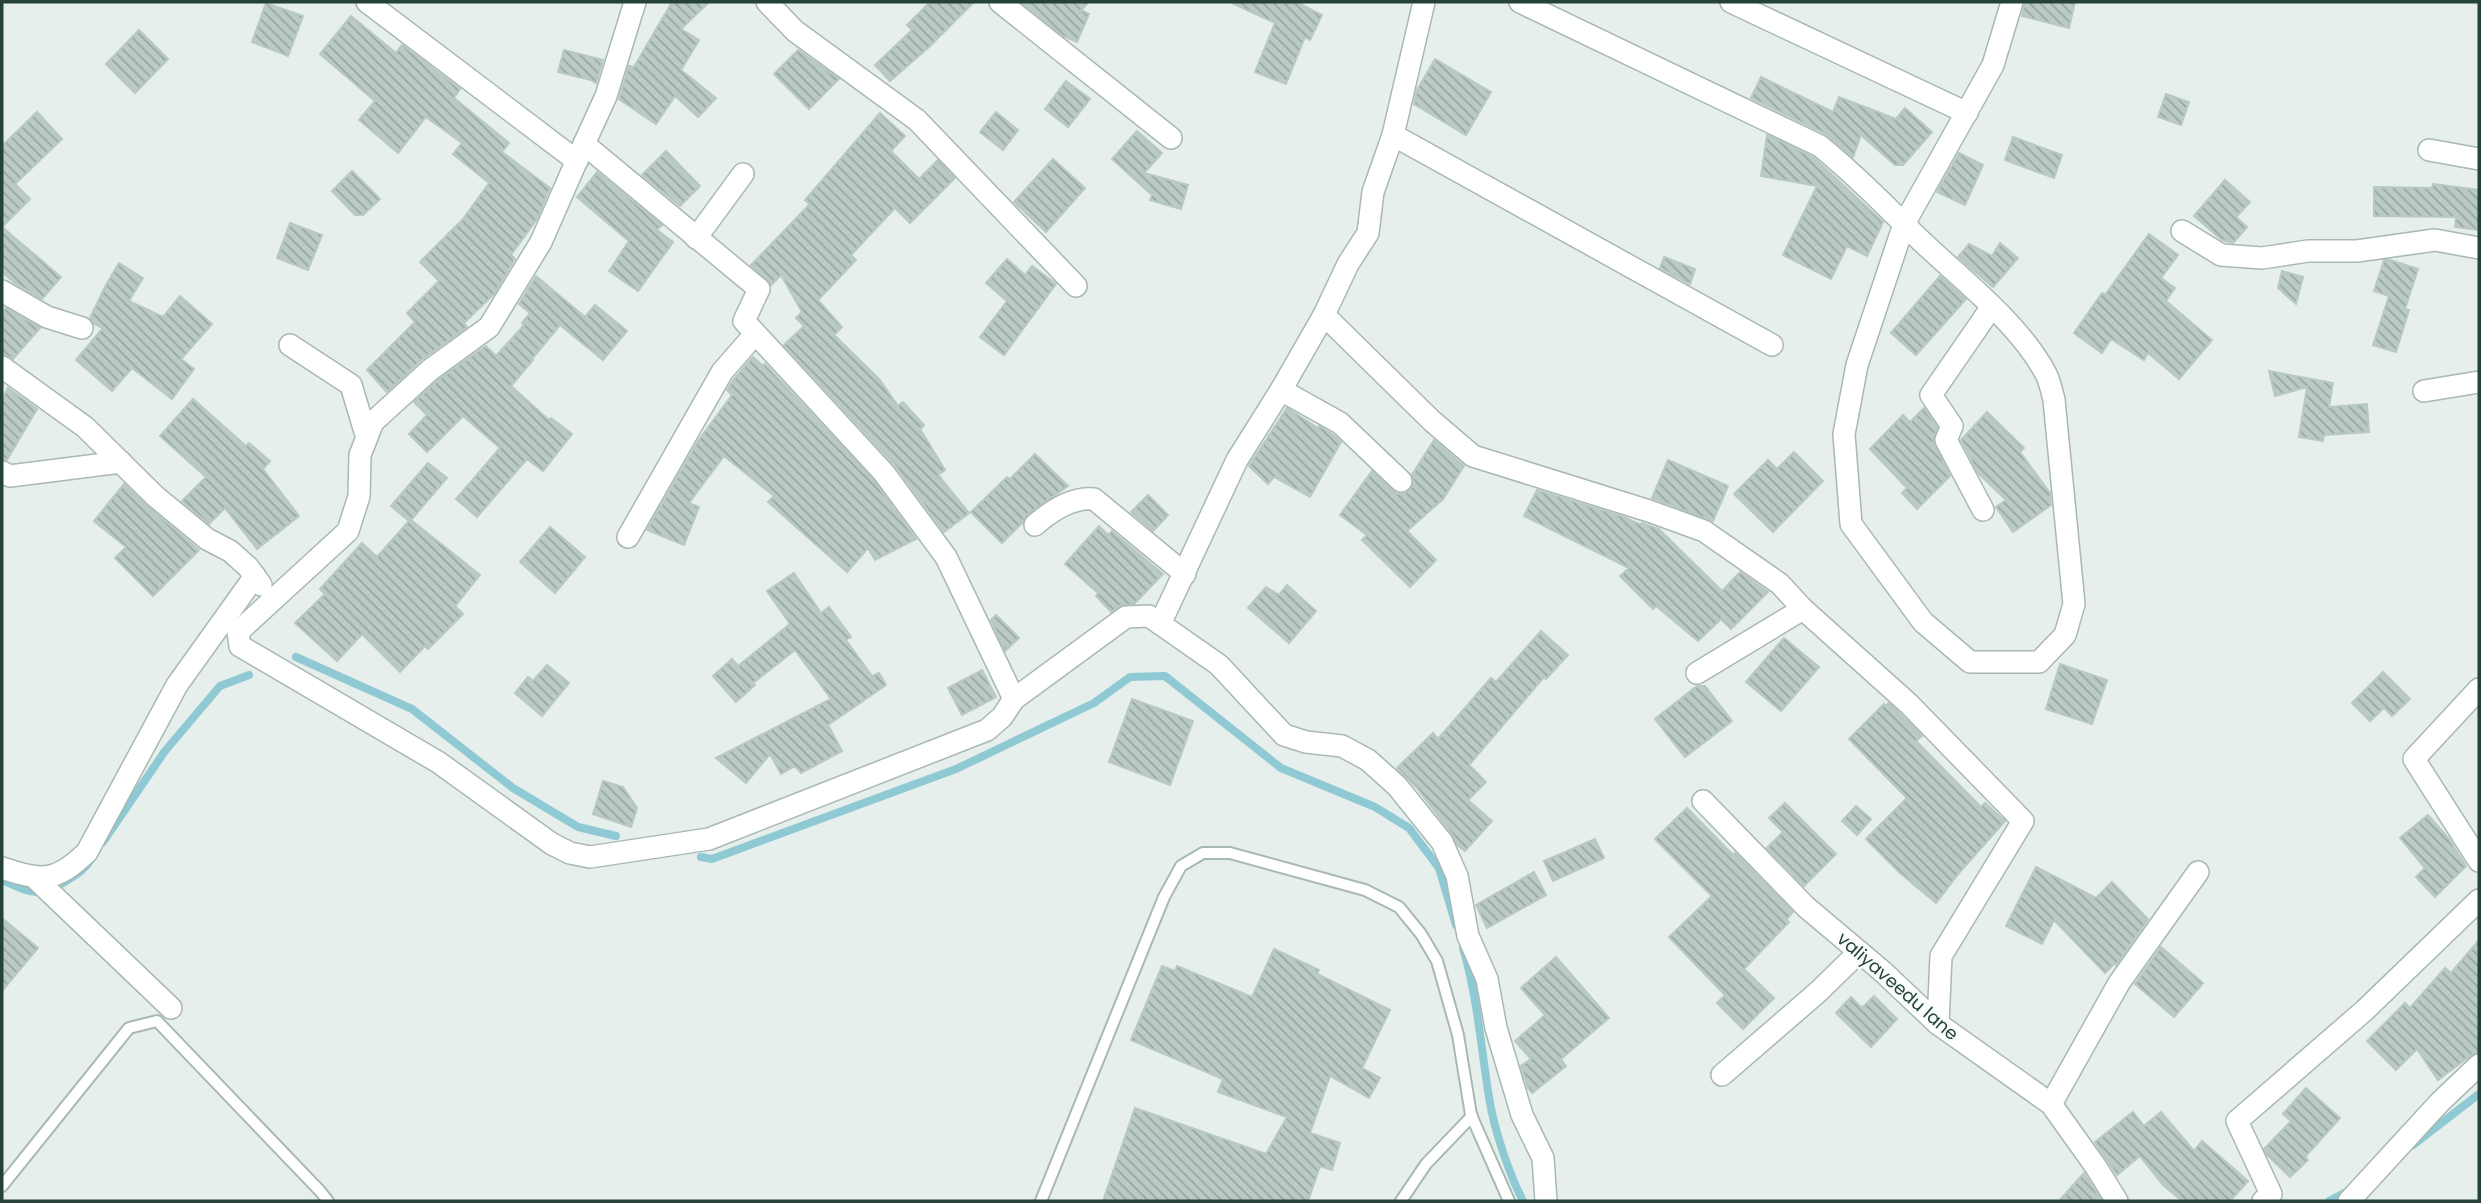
<svg xmlns="http://www.w3.org/2000/svg" width="2481" height="1203" font-family="Poppins,sans-serif">
	<defs>
		<pattern id="building-back-hatch" width="6" height="6" patternUnits="userSpaceOnUse" patternTransform="scale(1.75)"><rect width="6" height="6" fill="#bbcac4"/><path d="M-1 5l2 2M0 0l6 6M5-1l2 2" fill="none" stroke="#98a6a0"/></pattern>
	</defs>
	<rect width="100%" height="100%" fill="#e6efeb"/>
	<g fill="none" stroke-linecap="round" stroke-linejoin="round">
		<!-- stream -->
		<g stroke="#8ec9d4" stroke-width="8">
			<path d="M296 657 412 709 513 788 578 827 616 836"/>
			<path d="M103 842 165 751 220 686 249 675"/>
			<path d="M701 857 712 859 956 769 1094 703 1130 677 1165 676 1281 768 1375 807 1409 828 1439 868 1456 925"/>
			<path d="M2 880C33 894 38 898 68 880 79 873 85 869 92 858"/>
			<path d="M1463 948C1478 998 1481 1051 1490 1103 1495 1132 1510 1176 1523 1201"/>
			<path d="M2413 1145 2479 1094"/>
			<path d="M2329 1201 2348 1191"/>
		</g>
	</g>
	<!-- building -->
	<g fill="url(#building-back-hatch)" stroke="#b8c9c2" stroke-width="2">
		<path d="M672 2H709L681 29 699 40 681 70 716 98 698 117 675 96 656 124 619 99 629 66 634 67Z"/>
		<path d="M930 2H974L929 47 890 81 875 65 912 30 907 25Z"/>
		<path d="M1021 2H1089L1081 10 1089 14 1077 42 1063 36Z"/>
		<path d="M1230 2H1296L1322 15 1310 40 1305 37 1286 84 1255 72 1275 23Z"/>
		<path d="M2025 2H2075L2069 28 2022 16Z"/>
		<path d="M266 3 303 16 288 56 252 42Z"/>
		<path d="M351 16 396 53 402 45 460 89 454 98 509 143 502 152 550 188 537 219 511 255 515 259 494 294 464 323 467 327 421 360 387 392 367 370 415 322 407 313 439 281 420 262 463 219 489 183 453 154 462 143 426 117 398 153 359 120 375 101 320 54Z"/>
		<path d="M139 30 168 59 135 93 106 64Z"/>
		<path d="M564 50 603 60 596 83 591 80 558 72Z"/>
		<path d="M798 50 839 79 809 109 774 74Z"/>
		<path d="M1435 59 1491 92 1466 135 1414 104 1417 90Z"/>
		<path d="M1761 77 1833 112 1839 97 1896 119 1905 108 1932 132 1903 165H1895L1861 135 1853 157 1826 134 1751 98Z"/>
		<path d="M1066 81 1090 99 1068 127 1045 109Z"/>
		<path d="M2166 94 2189 102 2181 125 2158 117Z"/>
		<path d="M37 112 62 139 15 184 30 199 2 227V146Z"/>
		<path d="M996 112 1018 130 1003 150 980 132Z"/>
		<path d="M880 113 905 136 891 151 919 179 938 160 955 178 910 223 895 208 851 255 856 260 818 300 842 327 834 335 879 379 898 406 903 402 924 425 920 429 945 470 938 475 969 513 944 532 894 464 784 345 804 326 796 318 802 312 781 275 771 285 751 265 810 204 805 200Z"/>
		<path d="M1137 131 1162 153 1144 173 1188 185 1181 209 1150 200 1152 195 1112 159Z"/>
		<path d="M1767 135 1813 157 1883 222 1867 256 1847 246 1831 279 1783 255 1817 186 1761 176Z"/>
		<path d="M2013 137 2062 155 2054 178 2005 160Z"/>
		<path d="M666 151 700 186 680 206 642 175Z"/>
		<path d="M1959 153 1983 165 1965 205 1937 192Z"/>
		<path d="M1053 159 1085 188 1046 232 1014 202Z"/>
		<path d="M352 171 380 199 363 215H355L332 191Z"/>
		<path d="M597 172 662 225 657 230 673 242 638 291 609 271 629 241 577 197Z"/>
		<path d="M2225 180 2250 202 2236 217 2247 227 2233 243 2222 240 2194 216Z"/>
		<path d="M2433 184 2479 190V230L2455 227 2456 217 2374 216V187L2432 188Z"/>
		<path d="M290 223 322 235 308 270 277 258Z"/>
		<path d="M2 227 61 277 42 299 15 283 2 272Z"/>
		<path d="M2149 234 2178 255 2161 278 2175 288 2166 301 2212 340 2179 379 2148 353 2144 360 2111 339 2102 353 2074 333 2102 293 2105 295Z"/>
		<path d="M2000 243 2018 258 1993 287 1958 257 1969 244 1992 256Z"/>
		<path d="M1664 257 1695 269 1690 284 1660 268Z"/>
		<path d="M1007 259 1025 275 1032 266 1056 284 1004 355 980 337 1007 301 986 283Z"/>
		<path d="M2384 260H2390L2418 269 2405 309 2409 310 2396 352 2373 345 2389 296 2374 291Z"/>
		<path d="M119 263 143 278 129 301 163 317 180 296 212 324 181 359 194 369 172 399 132 368 112 391 76 360 103 328 94 324 90 318 106 285Z"/>
		<path d="M2282 271 2303 277 2296 304 2278 288Z"/>
		<path d="M536 276 585 317 595 305 627 331 603 360 560 325 532 359 533 360 511 386 549 420 551 418 572 434 543 471 527 459 477 517 456 499 500 448 463 416 427 452 409 434 427 415 414 402 438 380 486 346 496 356 524 325 522 323 530 313 519 304Z"/>
		<path d="M1940 276 1966 299 1916 355 1891 333Z"/>
		<path d="M6 308 40 328 13 359 2 354V313Z"/>
		<path d="M753 357 763 366 765 364 874 481 916 539 875 560 868 548 847 572 768 502 774 496 724 456 689 503 699 507 684 545 647 530 698 441 732 395 727 390 733 380Z"/>
		<path d="M2269 371 2333 383 2329 407 2367 404 2369 432 2324 435 2323 441 2299 437 2307 387 2275 396Z"/>
		<path d="M8 388 37 409 7 460 2 459V399Z"/>
		<path d="M193 399 246 446 249 443 270 461 263 469 299 516 257 549 225 508 209 524 182 501 206 477 160 436Z"/>
		<path d="M1287 408 1318 428 1319 426 1332 434 1341 442 1310 497 1274 477 1268 484 1249 466Z"/>
		<path d="M1924 408 1937 427 1933 441 1950 476 1917 509 1902 493 1907 488 1870 449 1903 415 1910 422Z"/>
		<path d="M1987 412 2024 448 2020 452 2050 493 2051 505 2013 532 1996 507 2006 500 1978 473 1961 440Z"/>
		<path d="M1434 440 1464 466 1443 499 1407 531 1436 560 1410 587 1362 540 1367 535 1340 515 1372 471 1397 494H1404L1410 490 1414 483 1412 475Z"/>
		<path d="M1794 452 1823 481 1773 532 1734 494 1768 460 1777 469Z"/>
		<path d="M1035 454 1068 486 1027 515 1022 523 1002 543 971 512 1007 477 1010 479Z"/>
		<path d="M1668 460 1728 486 1713 521 1652 498Z"/>
		<path d="M428 463 447 478 411 520 480 575 455 606 463 614 428 649 425 646 400 672 362 634 337 661 295 623 325 594 320 589 362 543 377 557 409 521 391 506Z"/>
		<path d="M124 484 147 506 199 550 153 596 115 558 126 547 94 521Z"/>
		<path d="M1537 490 1624 517 1641 525 1642 523 1659 529 1722 591 1740 572 1768 592 1731 629 1721 619 1698 641 1656 606 1653 609 1620 576 1629 568 1524 516Z"/>
		<path d="M1148 495 1168 515 1153 531 1131 512Z"/>
		<path d="M1099 526 1108 535 1112 531 1163 574 1134 604 1119 606 1111 612 1096 596 1098 593 1065 564Z"/>
		<path d="M550 527 585 557 555 593 520 562Z"/>
		<path d="M794 573 821 613 829 607 851 637 846 640 872 676 879 673 886 685 828 725 842 751 801 773 795 766 781 774 770 754 746 783 716 758 831 699 795 650 753 683 755 685 736 702 713 676 732 659 738 666 790 624 767 591Z"/>
		<path d="M1287 585 1316 611 1289 643 1248 608 1266 587 1279 595Z"/>
		<path d="M996 615 1019 638 1005 651 991 620Z"/>
		<path d="M1541 631 1568 655 1546 679 1544 677 1469 765 1486 782 1468 800 1492 821 1465 851 1457 845 1452 834 1417 788 1397 768 1433 733 1438 739 1491 678 1496 682Z"/>
		<path d="M1784 638 1819 667 1781 711 1746 682Z"/>
		<path d="M2060 664 2107 680 2092 724 2046 709Z"/>
		<path d="M547 665 569 683 542 716 515 693 528 677 533 681Z"/>
		<path d="M982 670 996 697 962 715 948 688Z"/>
		<path d="M2383 672 2410 699 2392 716 2384 708 2370 721 2352 703Z"/>
		<path d="M1697 686H1705L1732 721 1685 757 1655 719Z"/>
		<path d="M1132 699 1193 721 1170 785 1109 762Z"/>
		<path d="M1889 703 1922 736 1916 741 1981 807 1985 803 2005 821 1959 873 1936 903 1900 873 1866 839 1907 798 1849 739 1884 704 1885 706Z"/>
		<path d="M603 781 623 787 637 808 631 827 593 814Z"/>
		<path d="M1785 803 1836 854 1804 886 1767 848 1783 832 1769 818Z"/>
		<path d="M1856 806 1871 819 1857 835 1842 821Z"/>
		<path d="M1687 808 1733 855 1735 853 1793 912 1786 920 1789 922 1744 969 1774 998 1743 1029 1717 1003 1725 995 1669 937 1712 896 1655 839Z"/>
		<path d="M2428 815 2449 839 2466 866 2435 897 2416 877 2425 868 2400 838Z"/>
		<path d="M1595 839 1604 858 1553 881 1544 861Z"/>
		<path d="M2036 867 2096 898 2112 882 2148 919 2116 965 2115 963 2105 973 2054 920 2042 944 2006 926Z"/>
		<path d="M1534 872 1546 895 1487 928 1476 905Z"/>
		<path d="M2 918 38 948 2 991Z"/>
		<path d="M2479 940V1052L2471 1055 2438 1080 2417 1049 2396 1070 2367 1041 2405 1003 2410 1008 2445 968 2451 973Z"/>
		<path d="M2161 947 2203 983 2174 1017 2135 984Z"/>
		<path d="M1274 949 1319 970 1317 974 1390 1010 1362 1068 1380 1078 1369 1098 1330 1076 1310 1133 1340 1143 1332 1170 1320 1166 1308 1201H1103L1135 1108 1266 1154 1287 1117 1218 1092 1223 1079 1131 1040 1162 966 1175 971 1177 966 1252 997Z"/>
		<path d="M1556 957 1609 1018 1561 1059 1566 1066 1532 1093 1528 1088 1521 1066 1531 1059 1515 1041 1545 1015 1521 988Z"/>
		<path d="M1874 996 1897 1019 1871 1047 1836 1013 1851 997 1862 1008Z"/>
		<path d="M2306 1088 2340 1118 2305 1157 2308 1160 2290 1177 2267 1155 2264 1149 2291 1121 2283 1114Z"/>
		<path d="M2133 1112 2144 1126 2161 1112 2194 1151 2202 1141 2248 1181 2230 1201H2182L2163 1185 2140 1156 2117 1175 2095 1142Z"/>
		<path d="M2084 1173 2102 1201H2059Z"/>
	</g>
	<g fill="none" stroke-linecap="round" stroke-linejoin="round">
		<!-- service casing -->
		<g stroke="#a8b8b2" stroke-width="14">
			<g id="service">
				<path d="M2 1186 129 1028 157 1021 320 1191 328 1201"/>
				<path d="M1041 1201 1164 897 1181 866 1203 853H1230L1365 890 1399 907 1421 934 1437 961 1458 1035 1471 1115 1509 1201"/>
				<path d="M1401 1201 1426 1164 1472 1116"/>
			</g>
		</g>
		<!-- minor casing -->
		<g stroke="#a8b8b2" stroke-width="24">
			<g id="minor">
				<path d="M367 2 577 161"/>
				<path d="M635 2 606 96 584 144 541 242 489 327 430 370 373 422 360 455 359 496 348 531 238 632 240 646 438 762 552 844 570 853 590 857 709 839 987 730 1002 717 1014 699"/>
				<path d="M767 2 795 31 917 120 1076 286"/>
				<path d="M1000 2 1171 138"/>
				<path d="M1520 2 1820 146C1854 174 1884 204 1915 235 1957 276 2019 322 2046 374 2050 382 2052 392 2054 400L2074 604 2065 635 2039 662H1970L1923 622 1851 524 1844 434 1857 365 1904 224 1993 65 2012 2"/>
				<path d="M1731 2 1967 113"/>
				<path d="M1393 135 1772 345"/>
				<path d="M584 144 759 289 744 321 884 473 946 557 1014 699 1126 617 1149 616 1219 665 1284 735 1306 742 1342 746 1368 760 1397 786 1442 842 1457 876 1468 936 1487 979 1496 1028 1522 1115 1543 1158 1546 1201"/>
				<path d="M2429 150 2479 159"/>
				<path d="M2182 231 2221 255 2262 258 2308 251H2357L2435 240 2479 248"/>
				<path d="M696 238 743 174"/>
				<path d="M2 291 47 317 82 328"/>
				<path d="M1324 315 1432 421 1473 456 1649 511 1704 531 1780 584 1803 609 1909 704 2023 821 1941 956 1938 1024"/>
				<path d="M290 345 351 385 366 435"/>
				<path d="M2 367 85 427 155 496 207 539 230 551 248 567 261 585"/>
				<path d="M1281 390 1340 423 1401 481"/>
				<path d="M2424 391 2479 382"/>
				<path d="M2 472 10 476 121 462"/>
				<path d="M1983 510 1946 440 1952 426 1931 395 1991 308"/>
				<path d="M1035 525C1051 511 1072 497 1094 499L1185 574"/>
				<path d="M628 537 722 372 755 334"/>
				<path d="M1160 624 1237 460 1281 390 1324 315 1348 264 1368 233 1373 192 1393 135 1424 2"/>
				<path d="M1697 673 1803 609"/>
				<path d="M2479 689 2414 759 2479 861"/>
				<path d="M1703 801 1806 907 1882 971 1938 1024 2051 1104 2096 1167 2117 1201"/>
				<path d="M2 868C42 881 55 883 87 852L177 685 255 576"/>
				<path d="M36 879 171 1008"/>
				<path d="M1722 1075 1818 992 1859 952"/>
				<path d="M2051 1104 2119 983 2198 872"/>
				<path d="M2263 1201 2271 1194 2237 1121 2365 1010 2479 900"/>
				<path d="M2349 1201 2440 1102 2479 1065"/>
			</g>
		</g>
		<!-- service -->
		<use href="#service" stroke="#fff" stroke-width="10"/>
		<!-- minor -->
		<use href="#minor" stroke="#fff" stroke-width="21"/>
	</g>
	<g text-anchor="middle" dominant-baseline="central" stroke-width="5" stroke-linejoin="round" paint-order="stroke">
		<!-- street labels -->
		<g font-size="18" fill="#24423a" stroke="#f7fbf9">
			<text transform="translate(1898 986) rotate(41)">valiyaveedu lane</text>
		</g>
	</g>
	<!-- border -->
	<rect width="2481" height="1203" fill="none" stroke="#24423a" stroke-width="7"/>
</svg>
